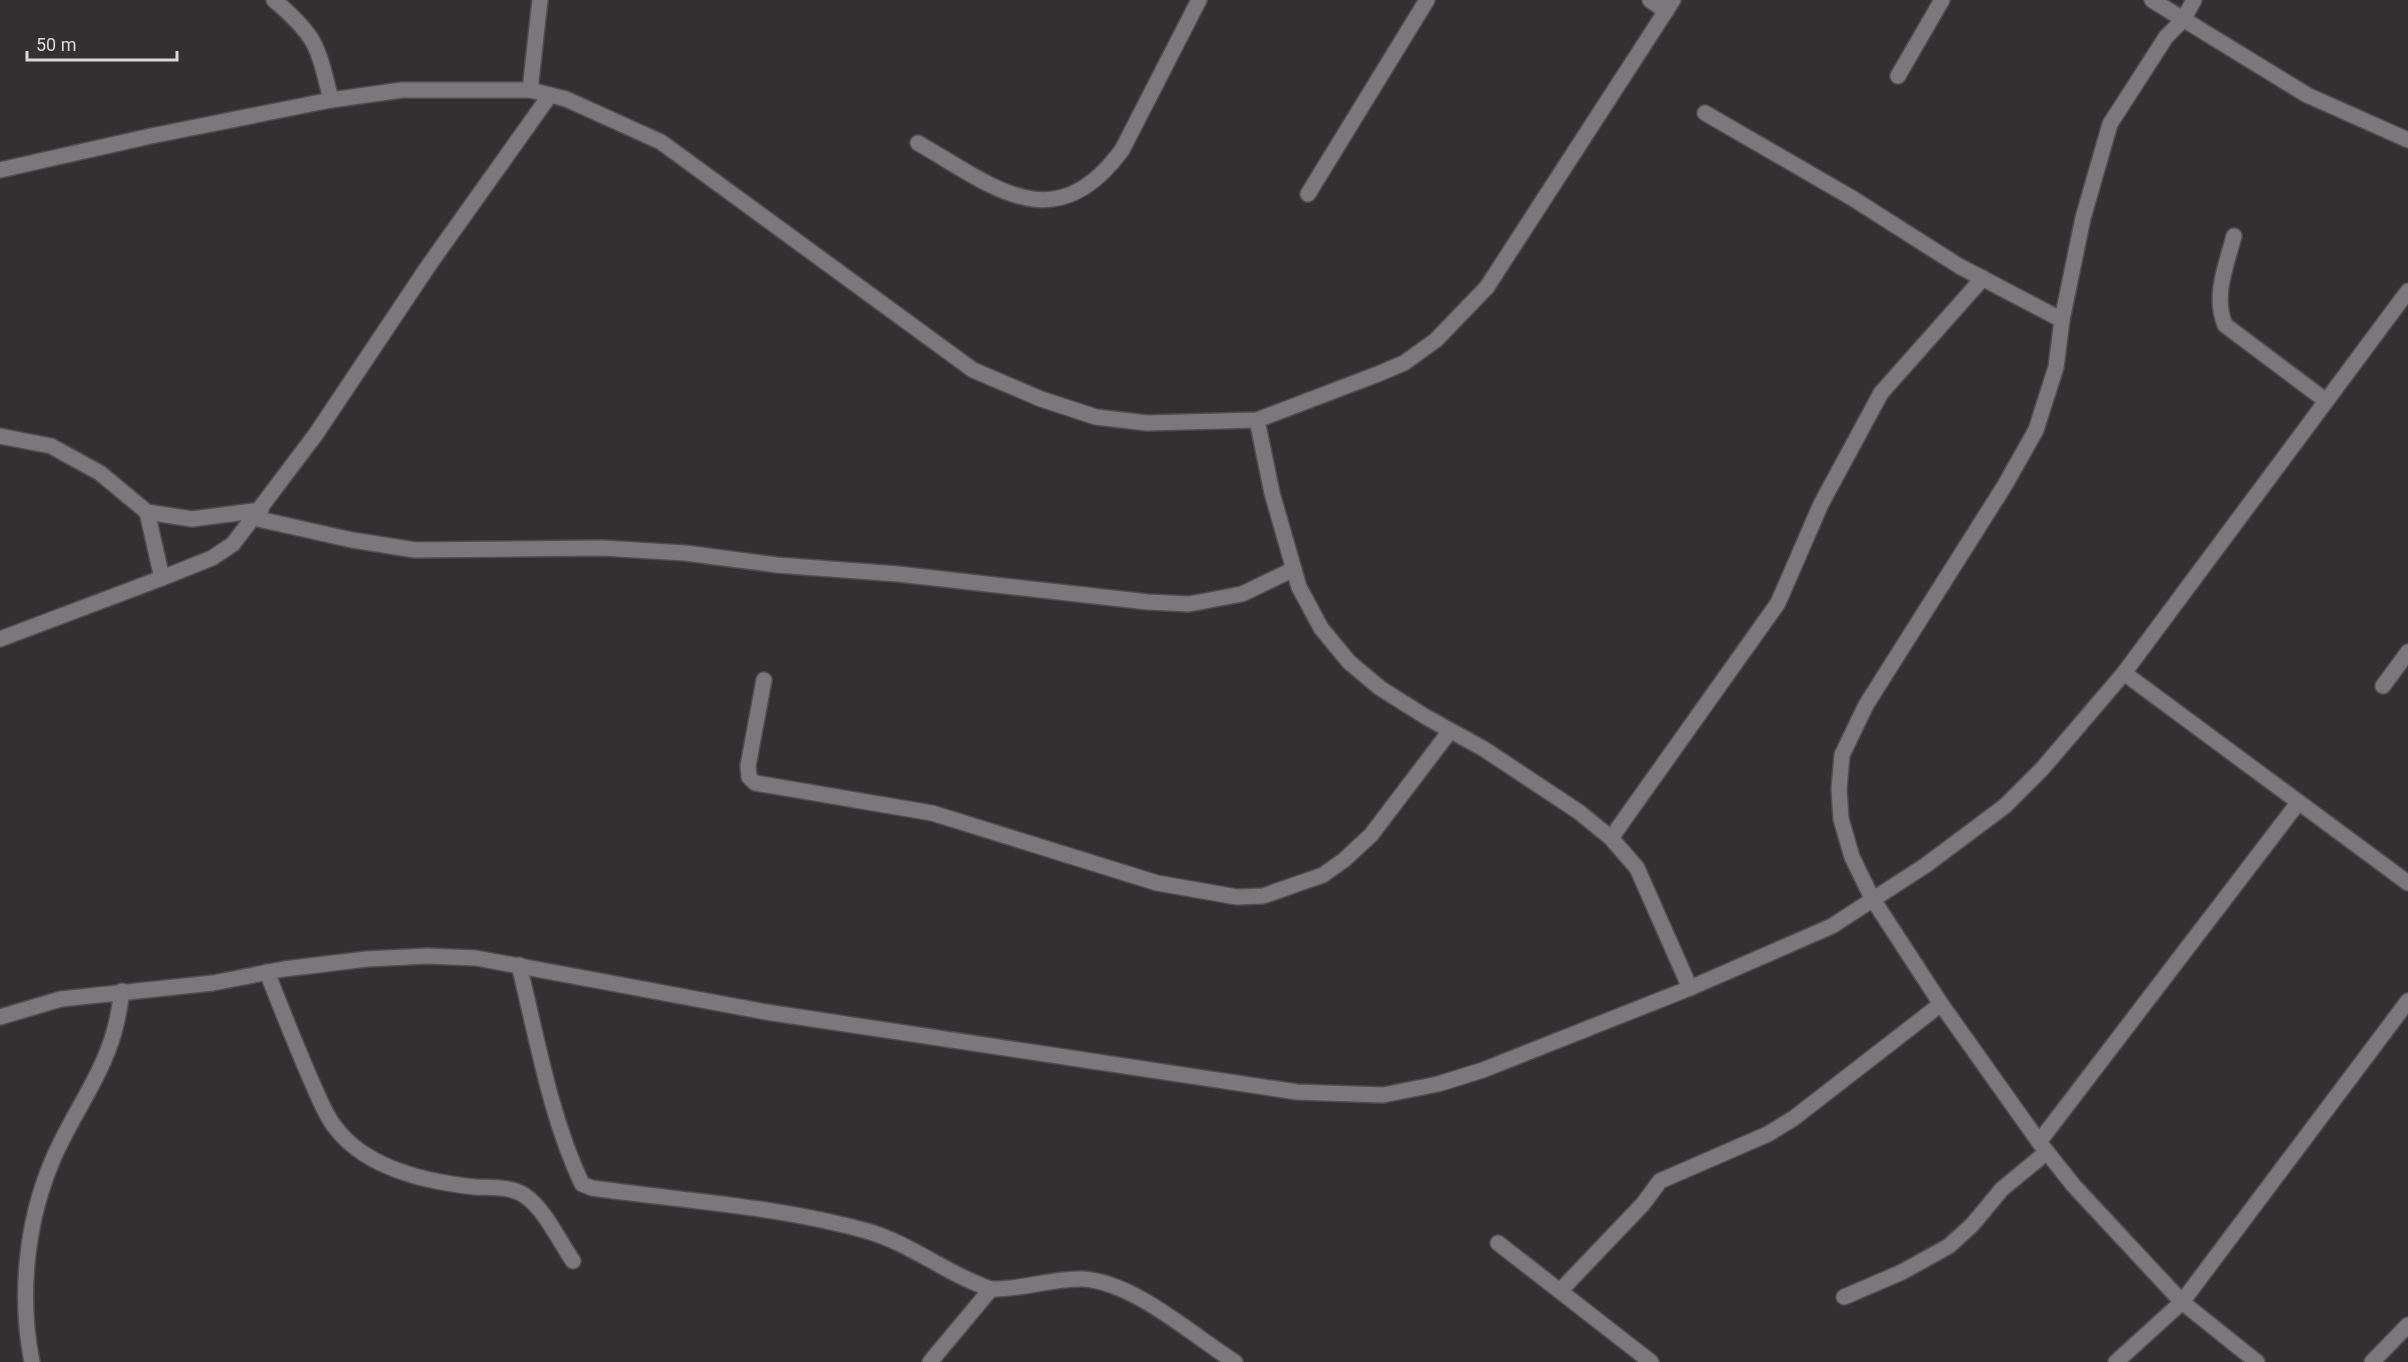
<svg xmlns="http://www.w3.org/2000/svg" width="2408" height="1362" font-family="Roboto,sans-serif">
	<rect width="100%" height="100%" fill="#333032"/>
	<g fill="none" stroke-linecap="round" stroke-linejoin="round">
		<!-- minor casing -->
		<g stroke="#504d4f" stroke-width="18">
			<g id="minor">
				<path d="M274 0C317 36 318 47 331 100"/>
				<path d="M1650 0 1666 11"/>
				<path d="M2152 0 2307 95 2408 140"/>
				<path d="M2194 0 2183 20 2166 37 2110 124 2083 218 2062 320 2056 367 2036 430 2005 485 1866 705 1842 755 1839 789 1841 819 1852 857 1872 898 1941 1004 2039 1142 2074 1186 2182 1302 2257 1362"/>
				<path d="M1898 76 1942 0"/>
				<path d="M530 90 540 0"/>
				<path d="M1705 113 1852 198 1959 266 2062 320"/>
				<path d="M918 143C993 186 1054 242 1122 150L1199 0"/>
				<path d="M0 170 151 136 331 100 402 90H530L566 99 661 142 973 370 1041 399 1096 417 1147 423 1257 420 1378 374 1404 363 1436 340 1487 287 1673 0"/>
				<path d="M1308 194 1427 0"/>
				<path d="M2234 236C2226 266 2213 296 2225 325L2325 400"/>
				<path d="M1257 420 1272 493 1299 587 1321 628 1349 662 1380 688 1426 717 1484 749 1579 812 1611 838 1637 868 1690 988"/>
				<path d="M0 436 51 446 100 473 147 512 192 519 261 510"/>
				<path d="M147 512 162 578"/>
				<path d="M254 518 352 540 415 550 602 548 685 553 777 565 898 574 1148 602 1189 604 1242 594 1294 569"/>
				<path d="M0 639 162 578 212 558 233 544 316 434 429 265 550 95"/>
				<path d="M2124 673 2408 883"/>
				<path d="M764 680 748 766 749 777 755 783 932 813 1157 883 1237 897 1263 896 1323 875 1344 860 1371 835 1450 731"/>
				<path d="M2383 686 2408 652"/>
				<path d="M1611 838 1778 603 1821 504 1881 393 1983 278"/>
				<path d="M519 965C537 1038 550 1116 582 1184L592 1188C684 1201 778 1206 867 1231 912 1244 948 1275 991 1289 1022 1290 1052 1278 1083 1279 1134 1282 1192 1335 1235 1362"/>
				<path d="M267 972C281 1008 295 1043 310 1078 318 1095 324 1113 335 1127 366 1169 427 1182 475 1187 490 1188 511 1186 524 1195 545 1209 559 1241 573 1261"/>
				<path d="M0 1017 61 999 213 983 284 969 367 959 427 956 476 958 766 1012 1297 1092 1383 1095 1438 1084 1483 1070 1690 988 1832 926 1926 865 2005 806 2042 769 2124 673 2408 291"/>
				<path d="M2039 1142 2298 803"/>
				<path d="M1498 1243 1651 1362"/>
				<path d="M1560 1291 1643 1204 1660 1181 1768 1134 1794 1118 1941 1004"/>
				<path d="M1844 1297 1902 1272 1949 1246 1972 1225 2002 1189 2047 1152"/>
				<path d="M32 1362C19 1298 26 1224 51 1164 69 1119 101 1079 114 1032 118 1019 120 1005 122 991"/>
				<path d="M930 1362 991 1289"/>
				<path d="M2116 1362 2182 1302 2408 1001"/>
				<path d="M2372 1362 2408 1325"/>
			</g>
		</g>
		<!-- minor -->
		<use href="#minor" stroke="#7b777a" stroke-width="15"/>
	</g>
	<!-- scale -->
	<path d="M27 51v9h150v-9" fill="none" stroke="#dad7d9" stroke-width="3"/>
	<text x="36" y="51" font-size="18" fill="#dad7d9" stroke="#333032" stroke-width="4.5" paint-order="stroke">50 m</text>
</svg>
